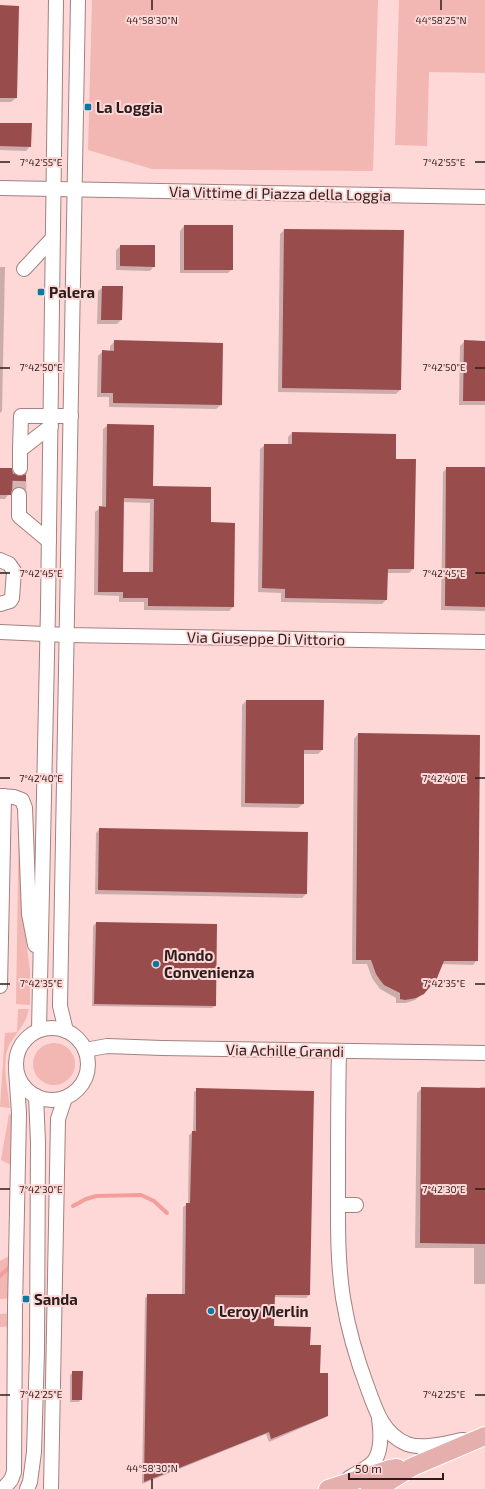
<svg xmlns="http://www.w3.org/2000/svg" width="485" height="1489" font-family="'Exo 2',sans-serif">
	<rect width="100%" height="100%" fill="#fed8d6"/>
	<!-- green -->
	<g fill="#f2b6b3">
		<path d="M92 0H378L373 171 152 169 88 150Z"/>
		<path d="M399 0H485V73L429 72 427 146 395 145Z"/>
		<path d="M19 809 23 918 30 971V1005L16 1004Z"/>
		<path d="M18 1009H29C27 1022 17 1032 11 1042 0 1059 8 1089 10 1108L0 1107 5 1033 17 1032Z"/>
		<circle cx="54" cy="1064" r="21"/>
		<path d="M9 1114 11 1115 13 1136V1166L1 1160Z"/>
		<path d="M13 1254 12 1298 0 1299V1261Z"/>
		<path d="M12 1313 13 1326 0 1327V1314Z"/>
	</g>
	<!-- shadow -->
	<g fill="#0003" fill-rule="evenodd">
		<path d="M0 6 16 98 11 102H0Z"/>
		<path d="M0 124 30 146 26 151 0 150Z"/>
		<path d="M184 226 232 269 228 273H180V231Z"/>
		<path d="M284 230 400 390 396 394 278 392 280 234Z"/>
		<path d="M121 246 154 266 150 271 116 270V250Z"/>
		<path d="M0 267H5L2 411 0 413Z"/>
		<path d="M103 287 121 320 117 324H97L98 291Z"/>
		<path d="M115 341 221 405 216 409 109 407V397H97L98 356 103 351 110 352V346Z"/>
		<path d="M465 341 485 342V405H459L460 346Z"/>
		<path d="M108 425 152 487 210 523 233 607 229 611 144 610V602H119V596L94 595 95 512 100 508H102L103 429ZM123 502 150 503 149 573H122Z"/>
		<path d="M292 433 395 460 413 569 409 573H387L386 600 382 604 281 602V593L258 592 260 449 265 445H288V437Z"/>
		<path d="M447 468H485V611L441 610 443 472Z"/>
		<path d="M0 469 21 478 25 475V489L21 494 15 490 11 491 5 499H0Z"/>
		<path d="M246 701 322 750 318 754H303V804L298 808 241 807 242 705Z"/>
		<path d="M358 734 477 960 473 965 441 964 437 978 429 988 415 1000 406 1003H396V998L380 989 372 978 367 964H352L354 739Z"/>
		<path d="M100 829 306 894 302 898 95 894 96 833Z"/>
		<path d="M96 923 216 925 215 1006 212 1008 92 1006 93 926Z"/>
		<path d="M481 1087H485V1284H474V1248H415L417 1093 422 1088 479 1089Z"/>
		<path d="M197 1090 309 1295 306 1298 274 1297 273 1327 309 1346 319 1374 327 1415 324 1418 269 1442 266 1434 142 1484 145 1298 148 1295H182L183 1207 188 1204 189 1135 193 1132 194 1092Z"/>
		<path d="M73 1372 81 1399 79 1402H70V1375Z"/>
	</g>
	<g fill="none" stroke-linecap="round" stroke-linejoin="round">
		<!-- stream -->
		<g stroke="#f39e9b" stroke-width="4">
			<path d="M73 1206 86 1199 96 1196 141 1195 154 1201 167 1213"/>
			<path d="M0 1276 13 1264"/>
		</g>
	</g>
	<!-- building -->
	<g fill="#984c4b" fill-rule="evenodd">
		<path d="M0 5 19 6 17 98H0Z"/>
		<path d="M0 123H32L31 147 0 146Z"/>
		<rect x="184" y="225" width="49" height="45"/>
		<path d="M284 229 404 230 401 390 282 388Z"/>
		<path d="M120 245H155V267L120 266Z"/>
		<path d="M102 286H123L122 320H101Z"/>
		<path d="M114 340 223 343 222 405 113 403V393H101L102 350 114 351Z"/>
		<path d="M464 340 485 341V401H463Z"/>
		<path d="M107 424 154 425 153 486 211 487V522L235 523 234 607 148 606V598H123V592H98L99 506 106 507ZM124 498 154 499 153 572H123Z"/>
		<path d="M292 432 396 434V459H416L414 569H388L387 600 285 598V589L262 588 264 444H292Z"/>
		<path d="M446 467H485V607L445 606Z"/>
		<path d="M0 468H12L13 473 20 476 26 474V490L19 487 12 490 11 495H0Z"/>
		<path d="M246 700H324L323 750H304V804L245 803Z"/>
		<path d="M358 733 480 735 478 961H444L437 978 424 994 416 998 405 1000 400 999V993L384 985 380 980 376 974 371 960H356Z"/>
		<path d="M99 828 308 832 307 894 98 890Z"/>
		<path d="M96 922 217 924 216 1006 94 1004Z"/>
		<path d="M421 1087 485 1088V1244L420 1243Z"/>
		<path d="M196 1088 314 1091 310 1295H275L274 1326 311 1327 310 1345H321L320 1373H328V1416L271 1439 269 1432 144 1482 147 1294H185L186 1203H190L192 1131H196Z"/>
		<path d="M72 1371H83L82 1400H72Z"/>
	</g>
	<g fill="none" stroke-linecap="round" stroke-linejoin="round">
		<!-- minor-tunnel -->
		<path stroke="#d4b3b1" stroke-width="14" stroke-dasharray="14 7" stroke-linecap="butt" d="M19 495 20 468"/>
		<!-- minor casing -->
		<g stroke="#a3817f" stroke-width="16">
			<g id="minor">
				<path d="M0 188 485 197"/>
				<path d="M24 269 52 239"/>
				<path d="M20 450 21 416H71"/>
				<path d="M20 468V450L51 426"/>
				<path d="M19 495V516L49 541"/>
				<path d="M0 560 9 564 14 571 12 598 10 601 0 604"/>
				<path d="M0 632 67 635 485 642"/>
				<path d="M0 796 14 797 22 800 25 808 29 914 35 945"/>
				<path d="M0 986 4 796"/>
				<circle cx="52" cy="1064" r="36"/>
				<path d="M39 1030 48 608 56 0"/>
				<path d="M66 1031 60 1006 78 0"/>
				<path d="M85 1050 107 1046 162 1048 485 1053"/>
				<path d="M339 1051C338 1093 338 1135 338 1178 338 1218 337 1259 343 1298 348 1329 357 1360 368 1389 376 1411 383 1434 407 1444 424 1450 446 1443 463 1440"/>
				<path d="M338 1205H356"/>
				<path d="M349 1478C356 1474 371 1466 375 1460 382 1448 381 1432 379 1419"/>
				<path d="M3 1489 11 1480 14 1472 15 1307 19 1113 16 1070"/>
				<path d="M27 1489 30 1482 34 1452 37 1351 38 1142 36 1096"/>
				<path d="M51 1489 58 1119 65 1098"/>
			</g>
		</g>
		<!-- major casing -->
		<g stroke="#fff" stroke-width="20">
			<g id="major">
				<path d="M328 1489 390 1469 397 1468"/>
				<path d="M370 1489 388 1482 412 1467 485 1436"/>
			</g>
		</g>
		<!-- minor -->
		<use href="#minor" stroke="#fff" stroke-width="14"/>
		<!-- major -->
		<use href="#major" stroke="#e5afad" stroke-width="18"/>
	</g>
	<!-- ticks -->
	<path fill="none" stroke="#2b1d1d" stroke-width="1.5" d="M152 0V10M441 0V10M0 162H10M475 162H485M0 368H10M475 368H485M0 573H10M475 573H485M0 778H10M475 778H485M0 984H10M475 984H485M0 1189H10M475 1189H485M0 1395H10M475 1395H485M152 1479V1489"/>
	<!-- markers -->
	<g fill="#0c79a3" stroke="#fed8d6" stroke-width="1.5">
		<rect x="84" y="103" width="8" height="8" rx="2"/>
		<rect x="37" y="288" width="8" height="8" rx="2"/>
		<circle cx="156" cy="964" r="4"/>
		<rect x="22" y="1295" width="8" height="8" rx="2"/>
		<circle cx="211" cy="1311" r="4"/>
	</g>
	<g text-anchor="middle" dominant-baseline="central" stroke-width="4" stroke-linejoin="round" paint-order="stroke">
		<!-- poi labels -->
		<g font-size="15" font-weight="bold" fill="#2b1d1d" stroke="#fed8d6" text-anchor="start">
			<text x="96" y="107">La Loggia</text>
			<text x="49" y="292">Palera</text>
			<text x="164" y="955">Mondo<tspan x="164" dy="17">Convenienza</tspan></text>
			<text x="34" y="1299">Sanda</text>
			<text x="219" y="1311">Leroy Merlin</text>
		</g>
		<!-- street labels -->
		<g font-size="15" fill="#2b1d1d" stroke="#fed8d6">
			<text transform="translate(280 193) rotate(1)">Via Vittime di Piazza della Loggia</text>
			<text transform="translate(266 638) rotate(1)">Via Giuseppe Di Vittorio</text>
			<text transform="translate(285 1050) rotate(1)">Via Achille Grandi</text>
		</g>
	</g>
	<g font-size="10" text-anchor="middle" fill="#2b1d1d" stroke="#fed8d6" stroke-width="4" stroke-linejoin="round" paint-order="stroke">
		<text x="152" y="24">44°58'30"N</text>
		<text x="441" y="24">44°58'25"N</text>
		<text x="444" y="166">7°42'55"E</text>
		<text x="41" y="166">7°42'55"E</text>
		<text x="444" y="371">7°42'50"E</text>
		<text x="41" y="371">7°42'50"E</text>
		<text x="444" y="577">7°42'45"E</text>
		<text x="41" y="577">7°42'45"E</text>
		<text x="444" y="782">7°42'40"E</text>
		<text x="41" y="782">7°42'40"E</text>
		<text x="41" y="987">7°42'35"E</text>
		<text x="444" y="987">7°42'35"E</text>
		<text x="41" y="1193">7°42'30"E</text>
		<text x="444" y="1193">7°42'30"E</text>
		<text x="444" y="1398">7°42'25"E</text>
		<text x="41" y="1398">7°42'25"E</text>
		<text x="152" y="1472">44°58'30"N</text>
	</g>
	<!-- scale -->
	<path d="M349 1473v6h94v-6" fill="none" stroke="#2b1d1d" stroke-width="2"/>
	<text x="355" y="1473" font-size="12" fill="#2b1d1d" stroke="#fed8d6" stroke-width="3" paint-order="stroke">50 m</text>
</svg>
